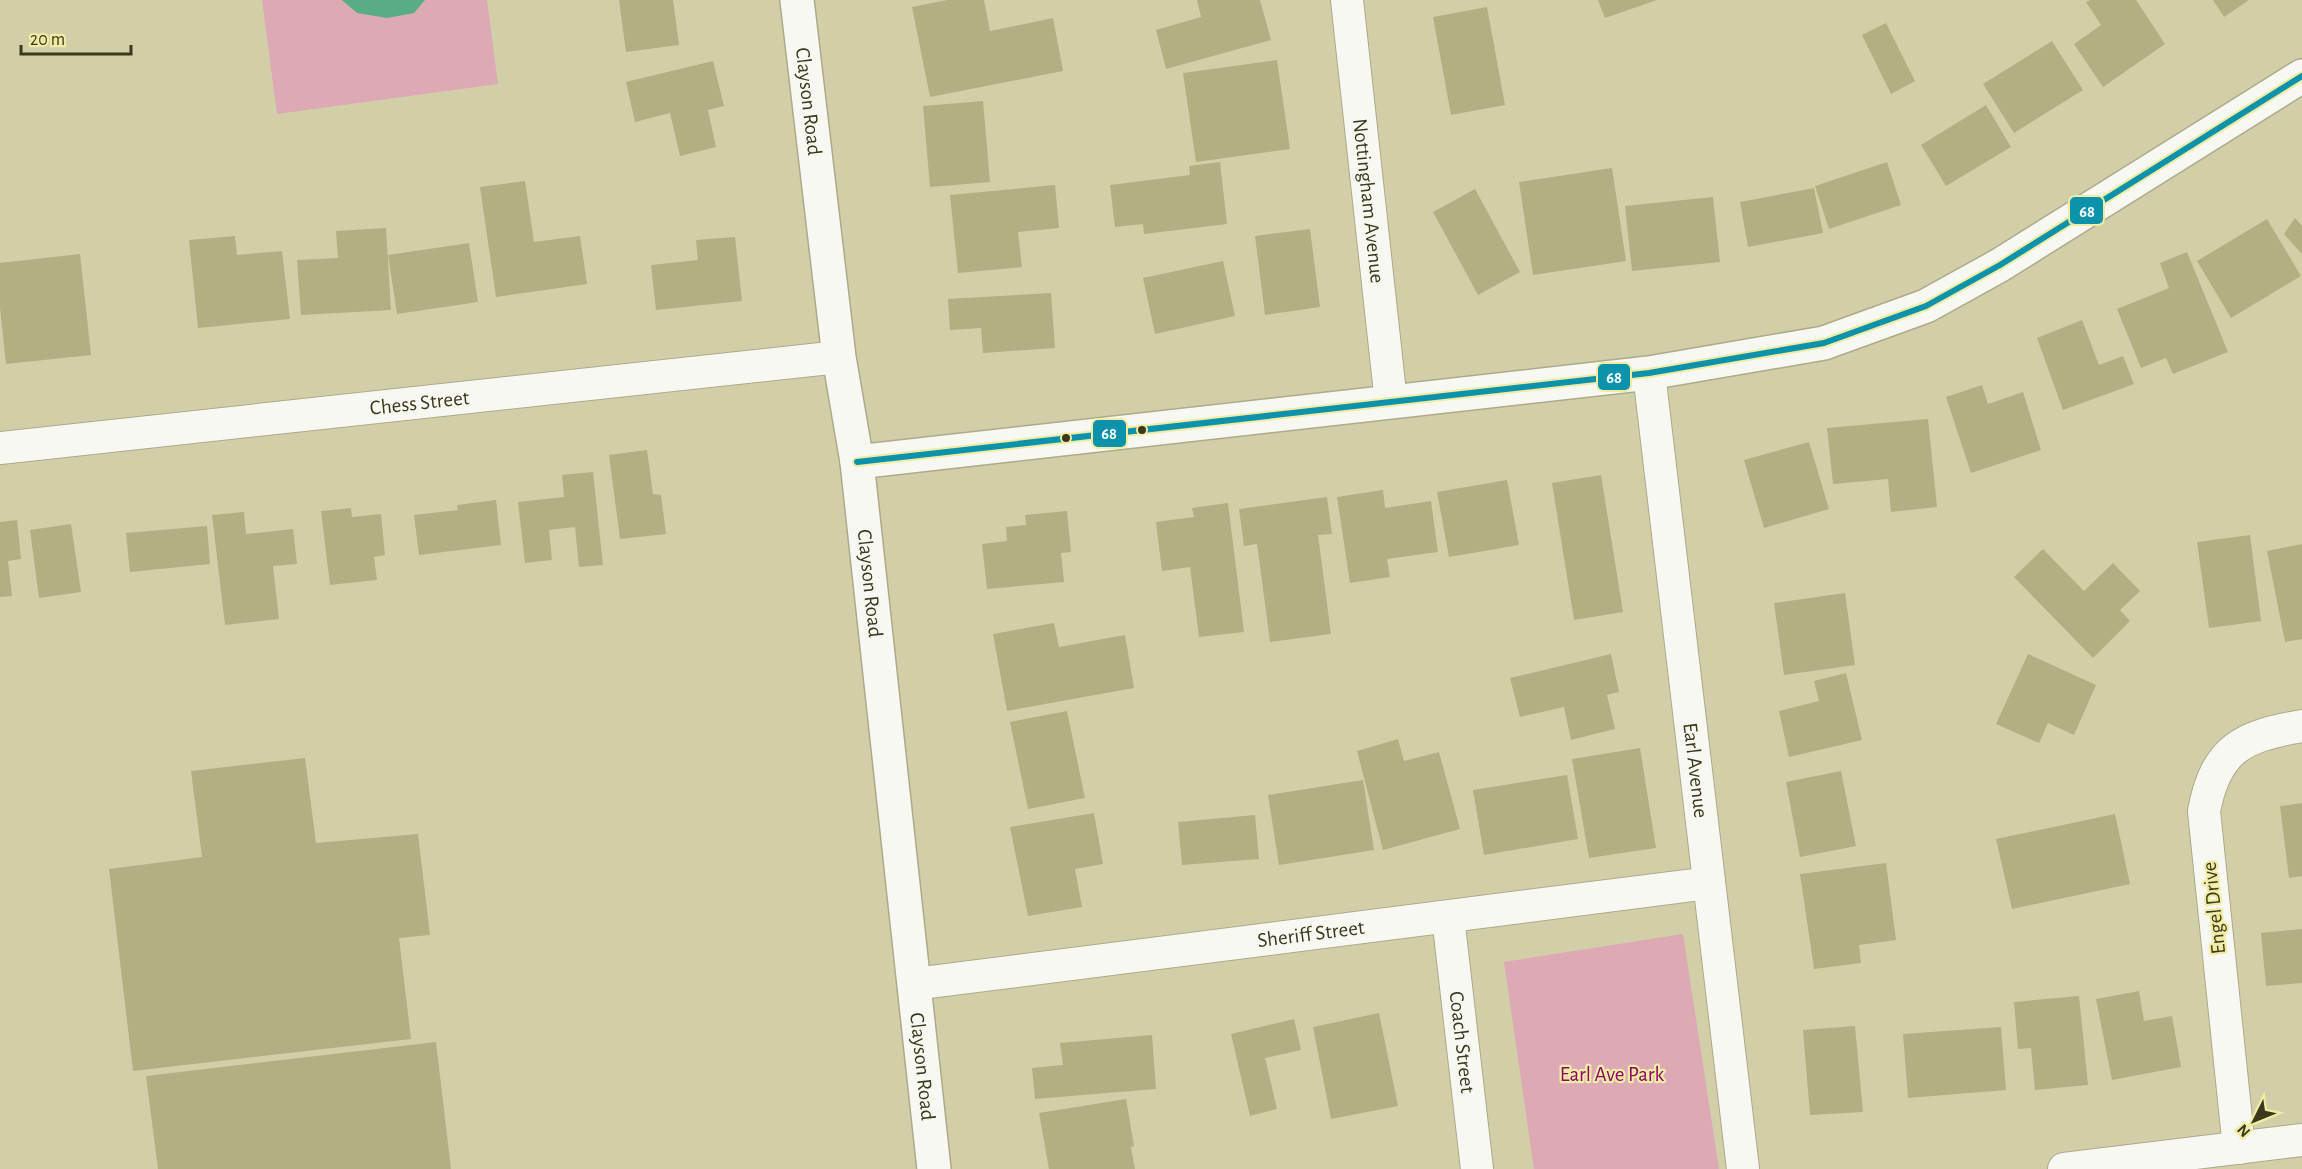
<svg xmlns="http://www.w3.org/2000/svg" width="2302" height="1169" font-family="'Alegreya Sans',sans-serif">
	<rect width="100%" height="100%" fill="#d2cfa8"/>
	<!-- green -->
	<g fill="#dca9b5">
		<path d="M262 0H487L498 84 277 114Z"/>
		<path d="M1683 934 1719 1169H1534L1504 962Z"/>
	</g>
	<!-- water -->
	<path fill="#59ad84" d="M342 0H425L414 13 387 18 357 13Z"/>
	<!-- building -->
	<g fill="#b3af83">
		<path d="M619 0H673L679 45 626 52Z"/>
		<path d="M947 0H984L990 31 1053 18 1063 71 930 97 912 7Z"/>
		<path d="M1197 0H1260L1271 40 1166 69 1156 30 1201 17Z"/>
		<path d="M1598 0H1657L1605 18Z"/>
		<path d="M2090 0H2136L2165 44 2103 87 2074 44 2101 25 2086 2Z"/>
		<path d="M2213 0H2249L2224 17Z"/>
		<path d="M1487 7 1505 105 1451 115 1433 17Z"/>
		<path d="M1886 23 1915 81 1891 94 1862 35Z"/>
		<path d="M2052 41 2083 90 2014 133 1983 84Z"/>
		<path d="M1277 60 1290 149 1196 162 1183 73Z"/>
		<path d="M713 61 724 106 708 110 716 147 680 156 670 113 635 122 626 82Z"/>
		<path d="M983 101 990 182 930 187 923 106Z"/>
		<path d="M1986 105 2011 147 1946 186 1921 145Z"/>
		<path d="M1220 162 1227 224 1144 234 1143 224 1115 227 1110 185 1190 175 1189 166Z"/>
		<path d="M1887 162 1901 205 1829 229 1815 186Z"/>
		<path d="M1612 168 1626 261 1533 275 1519 182Z"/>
		<path d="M525 181 534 242 580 236 587 284 496 297 480 187Z"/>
		<path d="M1055 185 1059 228 1018 232 1022 267 958 273 950 195Z"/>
		<path d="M1814 188 1823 233 1748 247 1740 202Z"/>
		<path d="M1475 189 1520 272 1478 295 1433 212Z"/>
		<path d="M1713 197 1720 262 1632 271 1625 206Z"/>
		<path d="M2295 218 2302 226V254L2284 234Z"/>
		<path d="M2267 219 2301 276 2231 318 2197 261Z"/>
		<path d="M386 228 391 310 301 315 297 260 338 258 336 231Z"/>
		<path d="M1310 229 1320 307 1265 315 1255 236Z"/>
		<path d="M235 236 237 255 282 251 290 319 198 328 189 240Z"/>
		<path d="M735 237 742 301 656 310 651 265 698 260 696 240Z"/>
		<path d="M469 243 478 302 397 314 388 255Z"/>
		<path d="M2187 252 2228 352 2173 374 2166 358 2141 368 2117 309 2169 288 2160 263Z"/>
		<path d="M80 254 91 355 6 364 0 308V263Z"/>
		<path d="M1223 261 1235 316 1155 334 1143 278Z"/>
		<path d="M1051 293 1055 348 983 353 981 328 950 330 948 299Z"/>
		<path d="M2082 320 2099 365 2123 356 2134 384 2063 410 2037 338Z"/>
		<path d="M1982 385 1988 404 2023 392 2041 450 1971 473 1946 397Z"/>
		<path d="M1928 419 1937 507 1891 512 1888 479 1833 484 1827 428Z"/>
		<path d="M1809 442 1829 509 1764 528 1744 460Z"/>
		<path d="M647 450 653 494 661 495 666 534 620 539 609 455Z"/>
		<path d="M593 472 603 565 579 567 575 527 549 530 552 560 525 563 518 502 564 497 562 475Z"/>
		<path d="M1601 475 1623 612 1574 620 1552 483Z"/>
		<path d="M1507 480 1519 545 1449 557 1437 492Z"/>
		<path d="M1383 490 1385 508 1431 501 1438 552 1387 559 1390 577 1350 583 1337 497Z"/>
		<path d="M1327 497 1332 534 1318 535 1331 634 1270 642 1257 544 1244 546 1239 509Z"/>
		<path d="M496 500 501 545 419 555 414 515 458 510 457 505Z"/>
		<path d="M1228 503 1244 632 1199 637 1190 567 1162 571 1156 522 1194 517 1192 508Z"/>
		<path d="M351 508 352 517 381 514 385 555 374 557 377 580 330 585 321 511Z"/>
		<path d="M1067 511 1071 552 1061 553 1064 582 987 589 982 544 1007 541 1006 527 1026 525 1025 515Z"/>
		<path d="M244 512 246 534 293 529 297 564 273 566 279 619 225 625 212 515Z"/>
		<path d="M17 520 21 559 8 561 12 596 0 597V522Z"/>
		<path d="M71 524 81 592 39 598 30 530Z"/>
		<path d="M207 526 210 564 130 572 126 533Z"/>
		<path d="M2250 535 2261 621 2209 628 2197 542Z"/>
		<path d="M2302 544V639L2285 642 2267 551Z"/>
		<path d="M2043 549 2084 591 2113 563 2140 591 2120 610 2130 621 2093 658 2014 577Z"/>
		<path d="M1845 593 1855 665 1784 675 1774 603Z"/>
		<path d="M1054 623 1059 647 1125 635 1134 688 1007 711 993 634Z"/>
		<path d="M1611 654 1619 692 1607 695 1615 729 1571 740 1564 707 1520 717 1510 678Z"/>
		<path d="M2028 654 2096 685 2074 735 2048 723 2039 743 1996 724Z"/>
		<path d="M1846 673 1862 740 1789 757 1779 711 1819 701 1814 681Z"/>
		<path d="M1067 711 1085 798 1028 809 1010 722Z"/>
		<path d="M1398 739 1404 761 1439 752 1460 829 1383 850 1357 751Z"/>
		<path d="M1640 748 1656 848 1589 858 1572 759Z"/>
		<path d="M305 758 316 843 418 834 430 935 399 938 411 1039 133 1071 109 869 202 857 191 771Z"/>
		<path d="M1841 771 1856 846 1800 857 1786 782Z"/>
		<path d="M1567 775 1578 839 1484 855 1473 790Z"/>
		<path d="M1363 780 1374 850 1279 865 1268 795Z"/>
		<path d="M2302 803V876L2289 878 2280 806Z"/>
		<path d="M1094 813 1103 864 1075 869 1082 907 1028 916 1010 827Z"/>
		<path d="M2115 814 2130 884 2012 909 1996 839Z"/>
		<path d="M1255 815 1259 859 1182 865 1178 822Z"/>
		<path d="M1886 863 1896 940 1859 945 1861 963 1814 969 1800 874Z"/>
		<path d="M2302 929V983L2266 986 2261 933Z"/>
		<path d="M2139 991 2144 1021 2172 1016 2181 1067 2112 1080 2096 999Z"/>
		<path d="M2079 996 2088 1085 2035 1090 2031 1048 2018 1049 2014 1002Z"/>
		<path d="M1379 1013 1398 1106 1331 1119 1313 1027Z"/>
		<path d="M1294 1019 1301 1050 1265 1058 1277 1109 1250 1116 1231 1034Z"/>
		<path d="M1855 1026 1863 1112 1810 1115 1803 1030Z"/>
		<path d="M2001 1027 2006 1090 1908 1098 1903 1034Z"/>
		<path d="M1152 1035 1156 1089 1035 1099 1032 1068 1063 1065 1060 1043Z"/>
		<path d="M436 1042 451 1169H158L146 1076Z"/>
		<path d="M1126 1099 1134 1146 1131 1147 1135 1169H1049L1039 1113Z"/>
	</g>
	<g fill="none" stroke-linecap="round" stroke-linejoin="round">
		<!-- street casing -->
		<g stroke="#acaa8a" stroke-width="34">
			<g id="street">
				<path id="s1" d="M1347 0 1391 402"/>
				<path id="s2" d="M1649 373 1743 1169"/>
				<path id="s3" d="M0 448 839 357"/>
				<path id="s4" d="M1448 917 1477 1169"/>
				<path id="s5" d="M914 984 1709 883"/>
				<path d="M2239 1148 2204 811C2216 748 2243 736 2302 726"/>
				<path d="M2064 1169 2302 1140"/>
			</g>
		</g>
		<!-- secondary casing -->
		<g stroke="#acaa8a" stroke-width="36">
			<g id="secondary">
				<path id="s6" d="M797 0 839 357 857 462 934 1169"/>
				<path d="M857 462 1649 373 1824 343 1926 306 2000 265 2302 76"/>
			</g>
		</g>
		<!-- street -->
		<use href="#street" stroke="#f8f8f2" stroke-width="32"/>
		<!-- secondary -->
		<use href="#secondary" stroke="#f8f8f2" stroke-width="33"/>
		<!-- bus-1 casing -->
		<g stroke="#f1eca3" stroke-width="10">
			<path id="bus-1" d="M857 462 1649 373 1824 343 1926 306 2000 265 2302 76"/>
		</g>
		<!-- bus-1 -->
		<use href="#bus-1" stroke="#0c92aa" stroke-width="6"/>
	</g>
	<!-- markers -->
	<g fill="#3b381b" stroke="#f1eca3" stroke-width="2">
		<circle cx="1142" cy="430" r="5"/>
		<circle cx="1066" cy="438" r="5"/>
	</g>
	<g text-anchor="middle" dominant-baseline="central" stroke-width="4.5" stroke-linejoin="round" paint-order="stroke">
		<!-- street labels -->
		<g font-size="21" fill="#3b381b" stroke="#f1eca3">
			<text stroke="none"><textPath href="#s6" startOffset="102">Clayson Road</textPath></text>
			<text stroke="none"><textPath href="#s1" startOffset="202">Nottingham Avenue</textPath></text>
			<text stroke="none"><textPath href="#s3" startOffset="422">Chess Street</textPath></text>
			<text stroke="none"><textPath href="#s6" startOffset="588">Clayson Road</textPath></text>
			<text stroke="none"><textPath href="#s2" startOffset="400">Earl Avenue</textPath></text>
			<text transform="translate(2214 908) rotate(-96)">Engel Drive</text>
			<text stroke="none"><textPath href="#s5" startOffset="400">Sheriff Street</textPath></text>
			<text stroke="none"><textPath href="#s4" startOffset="126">Coach Street</textPath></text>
			<text stroke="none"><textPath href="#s6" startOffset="1074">Clayson Road</textPath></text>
		</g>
		<!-- park labels -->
		<g font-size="21" fill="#8e0368" stroke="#f1eca3">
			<text x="1612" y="1074">Earl Ave Park</text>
		</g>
	</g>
	<g stroke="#f1eca3" stroke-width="2">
		<rect x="2069" y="196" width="35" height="29" rx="6" fill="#0c92aa"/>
		<rect x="1597" y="363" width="34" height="28" rx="6" fill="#0c92aa"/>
		<rect x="1092" y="419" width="35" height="29" rx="6" fill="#0c92aa"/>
	</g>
	<g font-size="16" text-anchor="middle" font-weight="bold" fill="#fff">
		<text x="2087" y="217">68</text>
		<text x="1614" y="383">68</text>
		<text x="1109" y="439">68</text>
	</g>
	<!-- north arrow -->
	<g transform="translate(2254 1121) rotate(227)" stroke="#f1eca3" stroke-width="4.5" paint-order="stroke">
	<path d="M0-4.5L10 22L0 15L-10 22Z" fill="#3b381b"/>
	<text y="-9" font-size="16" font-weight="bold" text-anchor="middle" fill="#3b381b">N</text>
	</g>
	<!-- scale -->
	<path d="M21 45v9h110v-9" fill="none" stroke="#3b381b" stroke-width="3"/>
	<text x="30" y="45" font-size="18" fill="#3b381b" stroke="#f1eca3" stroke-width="4.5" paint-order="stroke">20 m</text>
</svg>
